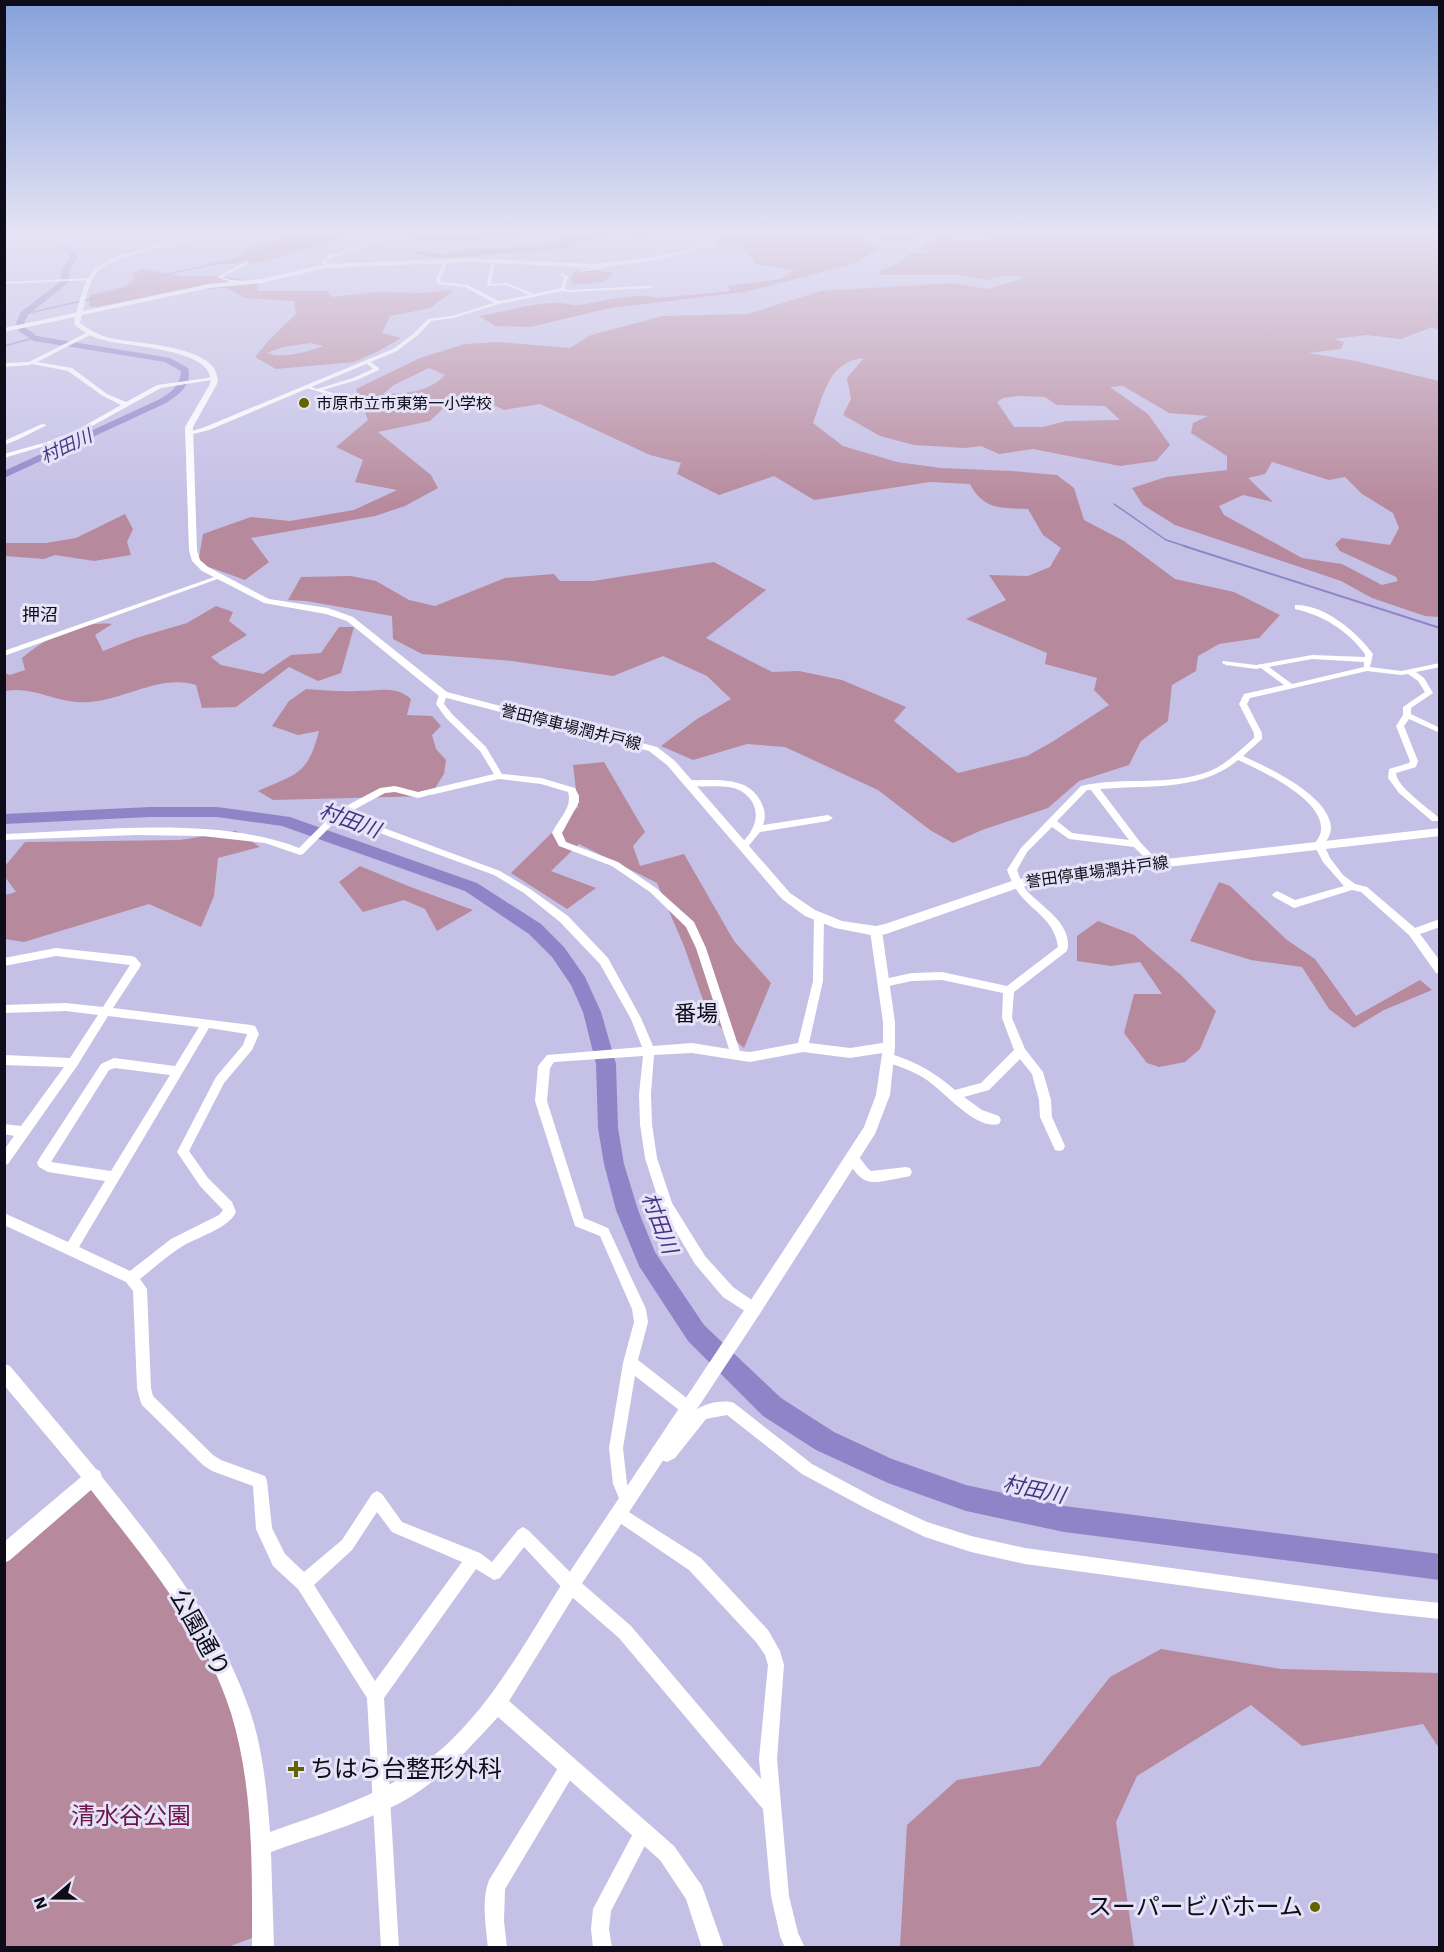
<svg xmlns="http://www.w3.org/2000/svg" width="1444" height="1952" font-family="'Work Sans','Noto Sans JP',sans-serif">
	<rect width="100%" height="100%" fill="#c5c0e6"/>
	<!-- green -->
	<g fill="#b7899c" fill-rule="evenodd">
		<path d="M298 232H340L337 234 341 239 257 263 203 265 234 258 242 254V250Z"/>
		<path d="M406 232H548L531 236 440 242 403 237Z"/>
		<path d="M591 232H853L879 249 850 265 745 292 610 308 530 327 495 326 479 316C505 312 531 303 557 303 565 303 572 306 580 305 606 301 632 292 658 298L730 291 728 286 781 279 794 270 755 264V259L733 244 717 245 711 236C698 236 684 233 671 234 657 235 642 241 628 235L584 240 566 248 466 257 434 258 414 253 418 251 446 255 467 249 551 246 556 239Z"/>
		<path d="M871 232H929C906 245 892 248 871 232Z"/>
		<path d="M957 232H1439V330L1432 327 1401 339 1366 335 1334 339 1344 342 1341 349 1308 353 1356 361 1439 381V617L1425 616 1372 598 1341 581 1175 525 1143 505 1132 488 1166 477 1227 470V456L1191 433 1193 423 1208 416 1169 413 1123 386 1110 387 1148 414 1170 445 1156 461 1120 466 1033 449 999 454 981 446 965 448 914 445 880 436 843 415 851 399 847 378 864 358C828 361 824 395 813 423L843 446 897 462 941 468 1013 471 1057 475 1074 488 1084 520 1124 541 1175 579 1234 592 1280 615 1259 638 1219 644 1198 656 1196 671 1172 685 1168 721 1141 741 1129 765 1079 781 1048 808 982 830 953 843 930 830 878 790 785 747 747 744 693 760 661 746 697 719 731 699 707 676 663 656 613 676 512 661 422 654 393 639 392 616 306 601 288 600 301 577 351 576 376 581 409 600 435 606 505 578 554 574 560 581H593L714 562 766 590 706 638 772 672 799 671 842 680 906 707 894 721 958 773 1027 756 1052 742 1109 705 1094 690 1097 678 1045 664 1047 653 966 619 1006 600 989 575 1028 576 1050 567 1061 548 1043 535 1028 509C1002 508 983 510 970 484L930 482 814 500 774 476 719 495 677 474 681 463 650 455 540 404 504 410 472 394 448 404 430 421 378 432 431 475 438 488 405 506 375 516 251 538 269 562 245 580 198 563 203 534 251 517 290 521 354 510 397 490 355 482 363 460 336 447 368 420 356 389 420 358 465 344 498 342 570 348 591 335 663 316 748 314 821 291 954 283 987 289 1025 278 1008 275 986 280 959 275H880V271L898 263 912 253 929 254 924 246 936 238 989 240 985 234ZM429 368 445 375C429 392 405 394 383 394L394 385ZM1018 396 1045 397 1057 405 1105 406 1120 420 1066 421 1043 427H1014L997 402 1003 398ZM1272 462 1329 480 1345 477 1362 494 1393 513 1399 528 1390 545 1342 538 1335 544 1340 551 1396 577 1398 581 1382 585 1342 564 1302 558 1224 515 1219 506 1243 495 1273 502 1248 478 1265 474Z"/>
		<path d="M145 269 180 276H223L258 282 257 291H326L332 297 377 292 422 293 454 290 430 308 390 316 382 333 401 338 379 351 354 362 276 369 255 357 270 339 296 314 294 301 244 298 228 288 179 290 97 307 89 306 90 295 125 287 135 278 131 273ZM311 343 323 346C309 352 281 359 267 353L283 347Z"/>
		<path d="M584 270 614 272 604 282 573 285 571 278 574 272Z"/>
		<path d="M125 514 133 529 127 542 131 555 94 561 55 555 44 559 5 556V543H46L76 538Z"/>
		<path d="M216 606 233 612 229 621 247 635 211 657 221 665 263 674 291 655 321 653 339 627H354L341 673 318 681 289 667 236 707 202 708 196 685C156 673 117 706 77 702 51 700 31 686 5 691V673L10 675 25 670 22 658C49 636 77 621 112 624L95 635 103 651 136 638 187 623Z"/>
		<path d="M306 689C323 690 340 692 358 691 377 691 396 685 411 699L407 715 432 716 441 726 432 735 436 749 446 760 444 774 430 796 273 800 258 791C296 774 308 775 319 731L298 735 272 726 289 701Z"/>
		<path d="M604 762 645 832 633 846 640 866 684 854 734 941 771 983 744 1048 709 1017 684 946 657 883 579 844 551 871 596 888 567 909 511 873 578 807 573 765Z"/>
		<path d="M236 831 260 847 218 858 214 896 201 927 149 904 24 942 5 939V895L16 892 5 877V866L25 842 180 840Z"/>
		<path d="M360 866 408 886 473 910 437 931 425 909 404 900 363 912 339 882Z"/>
		<path d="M1219 882 1230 886 1287 940 1315 959 1356 1016 1420 980 1432 990 1384 1010 1354 1028 1329 1009 1302 967 1251 960 1190 941Z"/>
		<path d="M1098 921 1134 935 1182 976 1216 1011 1200 1049 1185 1062 1159 1067 1147 1063 1124 1033 1134 994H1162L1140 962 1111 966 1077 961V936Z"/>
		<path d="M94 1477 174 1584 247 1738 263 1934 228 1947H5L4 1554Z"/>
		<path d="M1161 1649 1281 1669 1439 1673V1748L1423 1724 1302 1746 1251 1705 1137 1776 1116 1822 1134 1947H900L907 1825 957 1780 1040 1766 1110 1677Z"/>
	</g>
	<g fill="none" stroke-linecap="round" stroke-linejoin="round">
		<!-- stream-far1 -->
		<g stroke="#9084c8" stroke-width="1.5">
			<path d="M69 251 61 248 82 242 84 240 81 236 86 232"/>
			<path d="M24 314 131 290 145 284 143 281 148 278C194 269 239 259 285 247 304 242 310 245 328 232"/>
			<path d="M4 346 34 338"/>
			<path d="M1114 504 1166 540 1188 547"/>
		</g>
		<!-- stream -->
		<path stroke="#9084c8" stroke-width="2" d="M1184 546 1440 628"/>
		<!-- river -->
		<g fill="#9084c8" fill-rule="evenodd">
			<path d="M66 249H72L78 256 69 273V282L28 315 24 323 26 328 37 336 170 358 188 368C193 385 178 396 164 404L4 478V471L158 400C170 393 180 387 181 371L165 362 34 341 19 331 16 323 21 312 61 281V273L70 256Z"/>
			<path d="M150 807H217L290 817 477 883 541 924 564 947 585 977 601 1012 616 1064 618 1128 624 1164 638 1210 655 1252 704 1325 781 1398 834 1432 892 1459 966 1485 1064 1506 1440 1554V1580L1064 1532 966 1511 888 1483 816 1450 763 1416 688 1341 639 1266 616 1210 604 1164 598 1128 596 1064 583 1012 571 985 552 957 529 934 465 891 282 826 217 817H150L4 824V814Z"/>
		</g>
		<!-- minor -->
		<g fill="#fff" fill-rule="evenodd">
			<path d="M402 232H409L334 257 326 261 328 267H324L322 261 330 255Z"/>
			<path d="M444 260 448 261 440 280 441 282 468 285 499 301 529 295 506 285 487 286 491 261 493 260 495 261 491 284 507 283 534 294 561 288 564 277 560 274 562 273 568 277 565 289 567 290 646 286H652V288L566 292 562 291 499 304 453 318 431 321 418 335H414V333L428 319 452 316 494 303 465 287 438 284 436 280Z"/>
			<path d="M247 261 249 263 223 277 231 280 250 281 252 283 230 282 217 277Z"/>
			<path d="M611 264 613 266 581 272 579 271Z"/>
			<path d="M91 278 93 280 4 284V282Z"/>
			<path d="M368 360 379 368V370L357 380 323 390 348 398V400L303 387 306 385 317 389 353 378 373 369 365 362Z"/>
			<path d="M32 362 30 365 4 367V363Z"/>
			<path d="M42 424 47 425 17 440 4 445V441Z"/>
			<path d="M217 576 223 577 4 656V651Z"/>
			<path d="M1295 605C1324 604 1357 632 1373 654L1370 667 1401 671 1440 663V667L1416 672 1424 678 1433 693 1411 708V714L1440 728V733L1409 719 1404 726 1418 761 1416 767 1396 773C1397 787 1427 807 1438 817V821H1432L1399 793 1388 778 1389 769 1409 763 1410 761 1396 726 1403 715V707L1425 692 1418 681 1408 674 1401 675 1367 671 1250 698 1247 704 1262 733V739L1243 756C1269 768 1330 796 1331 828 1331 834 1327 840 1324 845L1330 858 1343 875 1355 884 1367 887 1415 928 1440 919V927L1420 934 1440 961V974L1436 973 1409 935 1361 892 1352 890 1294 908 1274 897 1272 895 1274 893 1277 891 1295 900 1344 886 1323 862 1314 845C1317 840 1322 834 1321 827 1320 798 1262 771 1238 760 1200 792 1146 785 1100 789L1140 842 1158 861 1160 863 1158 865H1152L1134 847 1069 839 1052 827 1027 852 1017 870C1020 878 1022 884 1027 891 1042 907 1074 925 1067 951L1014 992 1012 1018 1025 1049 1043 1072 1051 1100 1052 1117 1065 1146 1063 1150 1059 1151 1055 1150 1040 1117 1039 1100 1032 1074 1020 1059 989 1090 964 1097 982 1110 999 1116 1001 1120 999 1124C976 1131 942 1089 924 1078 911 1070 898 1066 884 1061L882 1058 884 1055 888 1053C915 1061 934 1072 955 1090L981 1083 1014 1050 1002 1018 1003 993 942 980 912 981 884 987 880 986 879 983 880 980 884 979 912 973 942 972 1007 986 1058 947C1055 922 1036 913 1021 896 1014 888 1011 880 1007 870L1021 848 1081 786C1123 776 1169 787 1210 771 1227 764 1240 750 1254 738V733L1239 704 1244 694 1284 685 1261 668 1256 669 1226 665 1222 663 1223 661 1256 665 1312 655 1365 657V654C1348 631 1323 615 1295 609ZM1312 659 1364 662V667L1292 684 1269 667ZM1087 790H1091L1129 840 1072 833 1057 821Z"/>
			<path d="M440 692H446L447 694 444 704 452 714 486 747 502 774 541 778 575 788 579 796V802L562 833 566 842 618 862 656 888 694 922 706 948 740 1051 750 1052 798 1043 813 981 814 917 819 913 824 917 823 981 809 1043 850 1048 889 1042 893 1044 895 1047 893 1050 889 1052 850 1058 803 1052 750 1062 692 1053 654 1055 651 1094 652 1124 657 1158 672 1203 705 1256 733 1287 759 1305 761 1310 759 1315 754 1317 723 1297 695 1264 660 1205 645 1158 640 1124 639 1094 643 1056 554 1062 550 1068 547 1101 584 1218 608 1228 646 1309 648 1322 638 1360 693 1403 695 1408 693 1413C700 1404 723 1399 734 1403L812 1464 877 1499 927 1522 971 1536 1025 1548 1383 1597 1440 1603V1619L1383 1613 1025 1564 971 1552 925 1537 867 1509 802 1474 727 1415 706 1419 675 1458 667 1462 653 1457 651 1452 653 1447 658 1445 665 1447 693 1413 688 1415 683 1413 635 1376 623 1448 627 1484 635 1500 632 1505 627 1508 622 1505 613 1484 609 1448 623 1363 634 1322 632 1309 600 1236 575 1226 535 1101 538 1066 547 1055 642 1047 631 1019 600 964 560 922 524 893 494 875 339 818 303 854 300 855 265 843 202 836 136 835 4 840V834C94 831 215 815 299 848L335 812 380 788 395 786 418 792 494 774 480 751 446 718 436 704ZM499 779 541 784 568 792C573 808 558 819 552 833L559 846 612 866 650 892 686 927 696 948 729 1049 692 1043 653 1046 641 1018 608 958 568 916 530 889 500 871 346 814 385 793 395 792 418 798Z"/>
			<path d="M689 780C714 781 748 775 761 802 765 810 766 817 763 825L828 815 833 818 828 821 760 832 747 848 744 849 739 846C744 840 750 835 753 827 762 808 748 789 728 787 714 785 700 788 686 785L685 783Z"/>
			<path d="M56 948 131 956 135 957 141 964 140 967 113 1008 251 1025 255 1026 259 1034 252 1050 224 1083 189 1151 208 1178 232 1202 236 1212C228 1229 197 1237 181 1247 167 1256 154 1268 140 1279L147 1289 151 1388 153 1396 213 1455 221 1460 265 1476 267 1481 272 1528 285 1554 304 1572 342 1540 372 1494 377 1491 382 1494 402 1522 480 1553 492 1562 518 1530 523 1527 528 1530 577 1579 631 1626 761 1779 759 1759 768 1665 765 1655 756 1642 689 1570 614 1519 611 1514 614 1509 619 1506 624 1509 701 1558 768 1630 780 1651 784 1665 777 1759 789 1896 798 1933 805 1948H785L780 1936 771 1896 763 1809 619 1638 565 1591 524 1547 500 1578 494 1580 476 1569 384 1698 399 1948H381L367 1698 298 1589 273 1566 256 1529 253 1486 212 1471 203 1465 142 1405 140 1400 137 1388 133 1291 126 1282 4 1225V1213L68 1242 105 1181 48 1172 39 1167 37 1163 39 1159 101 1064 114 1058 175 1066 199 1027 108 1016 77 1066 8 1164 4 1165V1150L14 1136 4 1134V1124L21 1126 64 1067 4 1065V1055L70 1058 98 1015 66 1011 4 1013V1005L66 1003 103 1007 130 965 56 956 4 966V958ZM209 1028 247 1034 243 1045 216 1077 177 1152 200 1186 223 1210 219 1215 171 1239 130 1271 79 1247ZM115 1068 170 1075 111 1171 51 1162 109 1070ZM377 1512 392 1532 462 1562 375 1681 314 1585 352 1550Z"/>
			<path d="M853 1153C861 1156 864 1166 871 1171L906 1167 910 1168 912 1172 910 1176 906 1177C875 1182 863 1191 847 1158L849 1154Z"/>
			<path d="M569 1757 575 1760 578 1766 575 1772 505 1889 504 1921 507 1948H488C486 1927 481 1900 489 1880L563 1760Z"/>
			<path d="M643 1823 649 1826 652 1832 611 1911 609 1929 612 1948H593L591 1929 593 1909 637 1826Z"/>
		</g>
		<!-- tertiary -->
		<g fill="#fff" fill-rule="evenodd">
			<path d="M216 232H225C197 243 111 251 95 275 88 286 85 301 82 314L79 316 76 314C80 300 83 282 93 271 111 251 188 239 216 232Z"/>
			<path d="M88 332 90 335 37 362 72 368 107 394 126 402 157 385 215 377 218 379 161 388 81 432 51 444 4 458V454L47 442 77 430 121 405 103 396 68 371 27 363Z"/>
			<path d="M416 332 418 335 397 351 209 430 189 435 186 433 205 427 393 349Z"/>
			<path d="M876 927 882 931 895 1022V1047L890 1095 875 1134 759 1315 577 1591 509 1701 674 1846 702 1886 724 1948H702L686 1899 660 1860 498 1717C474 1743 451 1769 421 1790 382 1818 317 1835 271 1852L274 1948H252C252 1870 254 1788 231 1713 205 1630 144 1558 91 1490L10 1560 4 1563V1542L81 1477 4 1385V1364L10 1366 96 1469 100 1471 102 1477C160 1549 220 1623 250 1711 263 1750 267 1792 270 1832 331 1810 394 1792 444 1747 502 1694 537 1619 581 1555 676 1413 771 1271 864 1127L876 1095 883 1047V1022L870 931Z"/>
		</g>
		<!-- secondary -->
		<path fill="#fff" fill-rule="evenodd" d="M725 232H731L717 242 693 251 648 262 592 268 472 262 326 268 261 283 209 288 82 315 80 323C90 330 98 335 110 338 134 344 225 345 217 384L193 427 197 550 200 560 208 567 269 599 328 608 353 617 447 692 657 747 675 761 790 893 815 910 842 921 876 926 885 924 1012 881 1052 872 1440 828V836L1052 880 1018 888 886 934 876 936 835 928 805 916 782 899 667 765 649 751 439 696 347 621 326 614 264 603 202 571 192 561 189 550 185 427 210 384C218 349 130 347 107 341 94 338 84 333 74 324L75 317 4 332V328L209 284 261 279 326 264 472 258 592 264 648 258 689 249 713 240Z"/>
		<!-- primary -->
		<path fill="#fff" fill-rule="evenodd" d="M1434 232H1440V235Z"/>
	</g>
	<!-- sky -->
	<linearGradient id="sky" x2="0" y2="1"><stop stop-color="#85a1db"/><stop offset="0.46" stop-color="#e5e3f4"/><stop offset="1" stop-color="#e5e3f4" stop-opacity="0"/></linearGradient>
	<rect width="1444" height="506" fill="url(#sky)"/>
	<!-- markers -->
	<g fill="#616400" stroke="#e5e3f7" stroke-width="2">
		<circle cx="304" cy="403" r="6"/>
		<path d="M293 1760h6v6h6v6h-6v6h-6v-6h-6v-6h6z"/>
		<circle cx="1315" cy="1907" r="6"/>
	</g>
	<g text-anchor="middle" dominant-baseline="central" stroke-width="6" stroke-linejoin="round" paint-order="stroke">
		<!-- far-poi labels -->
		<g font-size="16" fill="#0f0c19" stroke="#e5e3f7" text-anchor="start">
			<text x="316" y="403">市原市立市東第一小学校</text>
		</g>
		<!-- far-street labels -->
		<g font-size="16" fill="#0f0c19" stroke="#e5e3f7">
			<text transform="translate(571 727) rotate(14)">誉田停車場潤井戸線</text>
			<text transform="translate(1097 872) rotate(-8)">誉田停車場潤井戸線</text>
		</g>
		<!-- far-water labels -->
		<g font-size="18" font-style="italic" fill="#483284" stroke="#e5e3f7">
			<text transform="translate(66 446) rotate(-25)">村田川</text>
		</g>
		<!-- far-quarter labels -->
		<g font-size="18" fill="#0f0c19" stroke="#e5e3f7">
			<text x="40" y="614">押沼</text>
		</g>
		<!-- water labels -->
		<g font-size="21" font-style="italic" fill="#483284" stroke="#e5e3f7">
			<text transform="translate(350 820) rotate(20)">村田川</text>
			<text transform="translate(660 1223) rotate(69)">村田川</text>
			<text transform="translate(1034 1489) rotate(12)">村田川</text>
		</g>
		<!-- quarter labels -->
		<g font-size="22" fill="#0f0c19" stroke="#e5e3f7">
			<text x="696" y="1013">番場</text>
		</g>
		<!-- near-street labels -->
		<g font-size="24" fill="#0f0c19" stroke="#e5e3f7">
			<text transform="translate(200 1633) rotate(61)">公園通り</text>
		</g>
		<!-- near-poi labels -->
		<g font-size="24" fill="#0f0c19" stroke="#e5e3f7" text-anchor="start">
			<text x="310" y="1769">ちはら台整形外科</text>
			<text x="1303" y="1907" text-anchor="end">スーパービバホーム</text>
		</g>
		<!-- near-park labels -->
		<g font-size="24" fill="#6f1648" stroke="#e5e3f7">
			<text x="131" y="1816">清水谷公園</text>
		</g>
	</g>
	<!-- border -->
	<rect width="1444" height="1952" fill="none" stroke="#0f0c19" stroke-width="12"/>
	<!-- north arrow -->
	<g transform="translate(54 1898) rotate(250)" stroke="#e5e3f7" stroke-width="4.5" paint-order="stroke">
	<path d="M0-4.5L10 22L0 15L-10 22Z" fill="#0f0c19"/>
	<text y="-9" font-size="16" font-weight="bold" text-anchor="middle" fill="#0f0c19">N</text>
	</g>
</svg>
